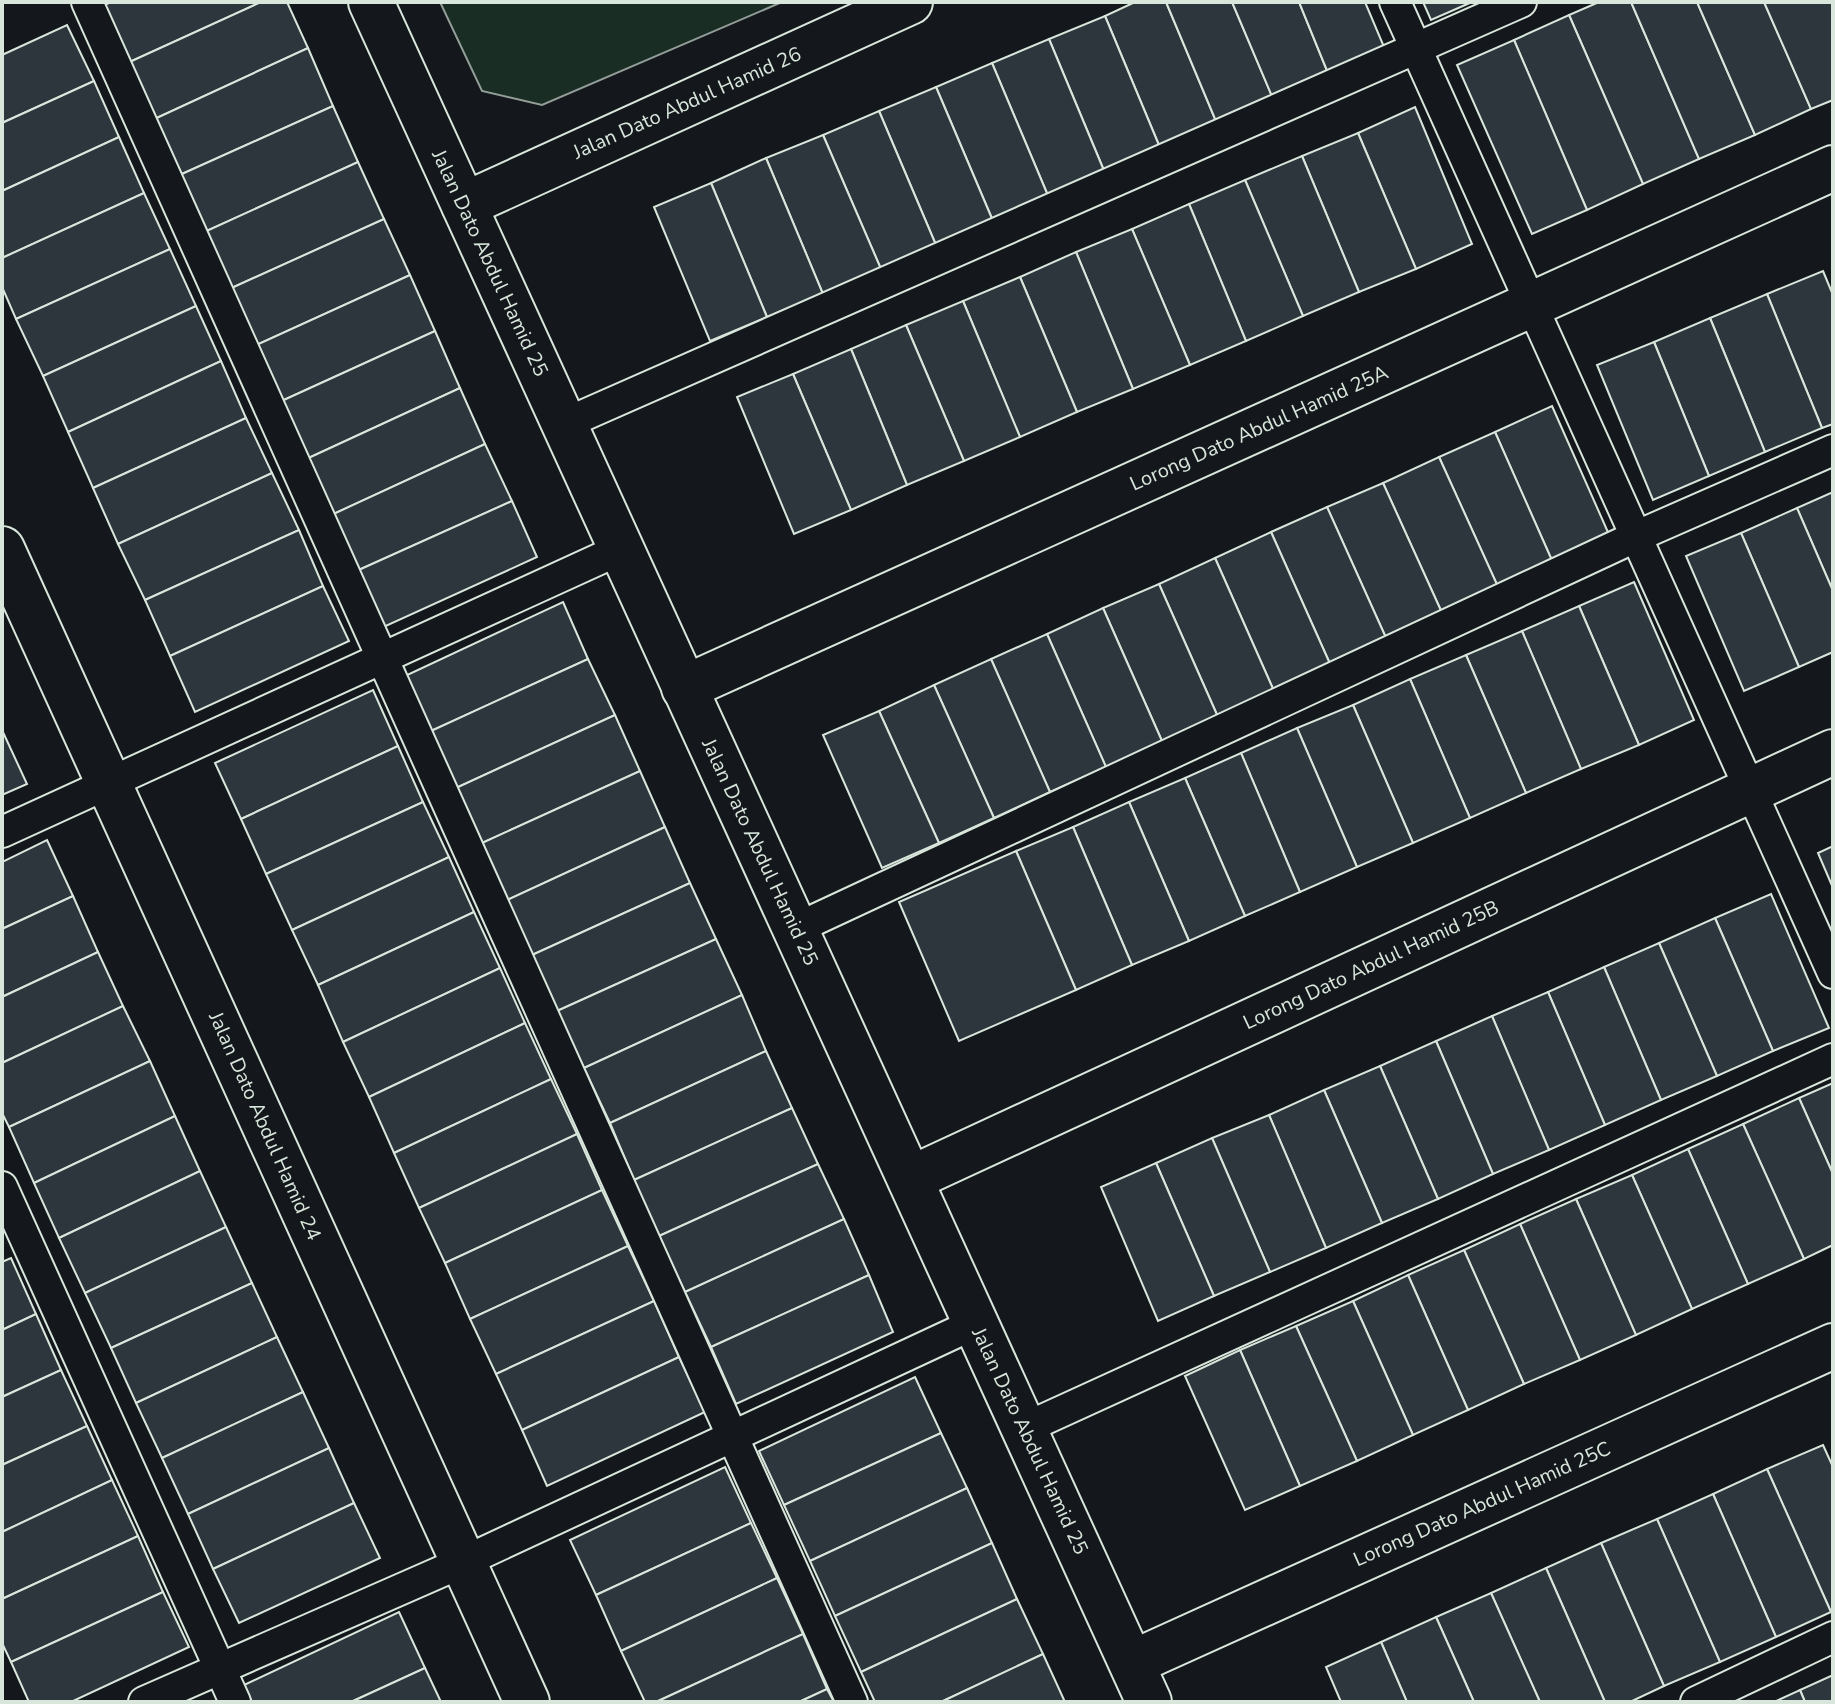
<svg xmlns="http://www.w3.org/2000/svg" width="1835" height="1704" font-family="'Nunito Sans',sans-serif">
	<rect width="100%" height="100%" fill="#14181c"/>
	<!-- green -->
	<path fill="#1a2d24" stroke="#939e99" stroke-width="2" d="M440 2H782L542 105 482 91Z"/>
	<!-- building -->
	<g fill="#2c363c" stroke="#d8e6dc" stroke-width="2">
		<path d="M111 2H261L123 65 98 8Z"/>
		<path d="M261 2H287L308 48 148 122 123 65Z"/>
		<path d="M1135 2H1166L1218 126 1161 150 1105 16Z"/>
		<path d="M1166 2H1232L1274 101 1218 126Z"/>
		<path d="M1232 2H1299L1330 78 1274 101Z"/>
		<path d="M1299 2H1365L1387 54 1330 78Z"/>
		<path d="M1423 2H1472L1431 20Z"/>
		<path d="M1599 2H1631L1699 159 1643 184 1569 15Z"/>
		<path d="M1631 2H1697L1755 135 1699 159Z"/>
		<path d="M1697 2H1764L1811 109 1755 135Z"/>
		<path d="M1764 2H1831L1833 7V100L1811 109Z"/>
		<path d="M1569 15 1643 184 1587 210 1514 40Z"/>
		<path d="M1105 16 1161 150 1105 173 1049 39Z"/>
		<path d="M67 25 94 81 2 123V55Z"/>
		<path d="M1049 39 1105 173 1049 198 992 63Z"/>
		<path d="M1514 40 1587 210 1532 234 1457 65Z"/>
		<path d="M308 48 333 106 173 178 148 122Z"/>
		<path d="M992 63 1049 198 993 221 936 87Z"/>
		<path d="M94 81 119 137 2 191V123Z"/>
		<path d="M936 87 993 221 936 245 879 111Z"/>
		<path d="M333 106 358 162 200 234 173 178Z"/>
		<path d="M1415 107 1472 244 1416 269 1358 133Z"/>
		<path d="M879 111 936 245 881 269 823 135Z"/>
		<path d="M1358 133 1416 269 1359 292 1302 156Z"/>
		<path d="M823 135 881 269 823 294 766 158Z"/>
		<path d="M119 137 144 193 2 258V191Z"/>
		<path d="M1302 156 1359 292 1303 316 1245 180Z"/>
		<path d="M766 158 823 294 767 317 711 183Z"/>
		<path d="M358 162 384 219 225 291 200 234Z"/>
		<path d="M1245 180 1303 316 1246 341 1189 204Z"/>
		<path d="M711 183 767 317 710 341 654 207Z"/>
		<path d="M144 193 170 249 16 319 2 287V258Z"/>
		<path d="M1189 204 1246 341 1190 365 1132 229Z"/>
		<path d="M384 219 410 275 250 348 225 291Z"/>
		<path d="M1132 229 1190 365 1133 389 1076 252Z"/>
		<path d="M170 249 196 306 43 376 16 319Z"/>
		<path d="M1076 252 1133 389 1077 412 1020 277Z"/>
		<path d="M1823 271 1833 295V424L1822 428 1767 294Z"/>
		<path d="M410 275 435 331 275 404 250 348Z"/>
		<path d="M1020 277 1077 412 1020 437 963 301Z"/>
		<path d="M1767 294 1822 428 1765 452 1710 318Z"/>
		<path d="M963 301 1020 437 964 461 906 325Z"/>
		<path d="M196 306 221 361 68 432 43 376Z"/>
		<path d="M1710 318 1765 452 1709 476 1654 342Z"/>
		<path d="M906 325 964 461 907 485 851 349Z"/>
		<path d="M435 331 460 388 302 461 275 404Z"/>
		<path d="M1654 342 1709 476 1653 500 1597 365Z"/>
		<path d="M851 349 907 485 851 510 793 374Z"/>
		<path d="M221 361 246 418 93 488 68 432Z"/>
		<path d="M793 374 851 510 794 534 737 397Z"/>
		<path d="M460 388 485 444 327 517 302 461Z"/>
		<path d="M1552 406 1611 539 1554 565 1495 432Z"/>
		<path d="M246 418 272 473 118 544 93 488Z"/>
		<path d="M1495 432 1554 565 1499 589 1439 457Z"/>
		<path d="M485 444 512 501 352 573 327 517Z"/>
		<path d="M1439 457 1499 589 1443 615 1383 483Z"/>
		<path d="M272 473 299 530 145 600 118 544Z"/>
		<path d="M1383 483 1443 615 1387 640 1327 507Z"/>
		<path d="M1833 492V591L1797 508Z"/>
		<path d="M512 501 537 557 377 630 352 573Z"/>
		<path d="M1327 507 1387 640 1331 666 1271 532Z"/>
		<path d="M1797 508 1833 591V652L1799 667 1741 533Z"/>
		<path d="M299 530 323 586 170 656 145 600Z"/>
		<path d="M1271 532 1331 666 1274 691 1215 558Z"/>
		<path d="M1741 533 1799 667 1744 691 1686 556Z"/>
		<path d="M1215 558 1274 691 1218 717 1159 584Z"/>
		<path d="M1634 582 1694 720 1639 745 1579 606Z"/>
		<path d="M1159 584 1218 717 1162 741 1103 608Z"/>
		<path d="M323 586 349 641 195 712 170 656Z"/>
		<path d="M563 602 588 659 431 731 405 676Z"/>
		<path d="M1579 606 1639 745 1581 769 1522 631Z"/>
		<path d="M1103 608 1162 741 1106 767 1047 634Z"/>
		<path d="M1522 631 1581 769 1526 793 1466 655Z"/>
		<path d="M1047 634 1106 767 1050 792 991 659Z"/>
		<path d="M1466 655 1526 793 1470 818 1410 679Z"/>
		<path d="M588 659 615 715 456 788 431 731Z"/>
		<path d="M991 659 1050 792 994 818 934 685Z"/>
		<path d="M1410 679 1470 818 1413 843 1353 705Z"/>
		<path d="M934 685 994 818 939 843 879 711Z"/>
		<path d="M373 690 398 746 241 819 215 763Z"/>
		<path d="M1353 705 1413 843 1357 867 1297 728Z"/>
		<path d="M879 711 939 843 882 868 823 735Z"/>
		<path d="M615 715 640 771 482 843 456 788Z"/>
		<path d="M1297 728 1357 867 1300 892 1241 753Z"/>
		<path d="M2 730 27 784 2 795Z"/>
		<path d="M398 746 423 802 266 874 241 819Z"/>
		<path d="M1241 753 1300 892 1245 916 1185 778Z"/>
		<path d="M640 771 665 827 507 900 482 843Z"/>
		<path d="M1185 778 1245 916 1189 941 1129 802Z"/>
		<path d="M423 802 449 857 292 930 266 874Z"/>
		<path d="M1129 802 1189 941 1132 965 1073 827Z"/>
		<path d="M665 827 690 883 532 955 507 900Z"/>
		<path d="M1073 827 1132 965 1076 990 1016 851Z"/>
		<path d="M47 840 73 896 2 929V862Z"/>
		<path d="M1833 846V888L1818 853Z"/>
		<path d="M1016 851 1076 990 959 1041 899 902Z"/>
		<path d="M449 857 474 912 318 985 292 930Z"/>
		<path d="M690 883 716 939 557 1011 532 955Z"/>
		<path d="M1771 894 1829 1028 1773 1051 1715 918Z"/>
		<path d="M73 896 98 952 2 997V929Z"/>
		<path d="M474 912 500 968 343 1042 318 985Z"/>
		<path d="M1715 918 1773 1051 1717 1076 1659 943Z"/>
		<path d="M716 939 742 995 584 1068 557 1011Z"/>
		<path d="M1659 943 1717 1076 1661 1100 1604 967Z"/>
		<path d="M98 952 123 1006 2 1063V997Z"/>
		<path d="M1604 967 1661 1100 1605 1125 1548 992Z"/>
		<path d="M500 968 525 1023 369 1097 343 1042Z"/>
		<path d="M1548 992 1605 1125 1549 1150 1492 1016Z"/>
		<path d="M742 995 766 1051 610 1123 584 1068Z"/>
		<path d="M123 1006 150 1061 9 1127 2 1113V1063Z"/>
		<path d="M1492 1016 1549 1150 1493 1174 1436 1041Z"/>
		<path d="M525 1023 551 1079 394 1153 369 1097Z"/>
		<path d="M1436 1041 1493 1174 1438 1199 1380 1066Z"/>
		<path d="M766 1051 792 1108 634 1180 610 1123Z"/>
		<path d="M150 1061 175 1116 34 1183 9 1127Z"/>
		<path d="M1380 1066 1438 1199 1382 1223 1324 1090Z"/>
		<path d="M551 1079 577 1134 419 1208 394 1153Z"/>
		<path d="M1833 1083V1174L1799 1098Z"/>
		<path d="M1324 1090 1382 1223 1326 1248 1269 1115Z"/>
		<path d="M1799 1098 1833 1174V1245L1804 1259 1743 1124Z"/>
		<path d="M792 1108 818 1164 659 1236 634 1180Z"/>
		<path d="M1269 1115 1326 1248 1270 1272 1212 1138Z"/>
		<path d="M175 1116 200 1171 59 1238 34 1183Z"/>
		<path d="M1743 1124 1804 1259 1748 1284 1688 1149Z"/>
		<path d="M577 1134 602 1190 445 1263 419 1208Z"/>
		<path d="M1212 1138 1270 1272 1214 1296 1156 1163Z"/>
		<path d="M1688 1149 1748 1284 1692 1309 1632 1175Z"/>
		<path d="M1156 1163 1214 1296 1158 1321 1101 1187Z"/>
		<path d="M818 1164 844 1219 685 1292 659 1236Z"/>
		<path d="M200 1171 226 1227 85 1293 59 1238Z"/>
		<path d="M1632 1175 1692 1309 1636 1335 1576 1199Z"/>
		<path d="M602 1190 628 1246 470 1319 445 1263Z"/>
		<path d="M1576 1199 1636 1335 1580 1360 1520 1224Z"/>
		<path d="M844 1219 869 1275 711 1347 685 1292Z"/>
		<path d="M1520 1224 1580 1360 1524 1384 1464 1250Z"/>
		<path d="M226 1227 252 1283 111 1348 85 1293Z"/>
		<path d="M628 1246 654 1301 496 1374 470 1319Z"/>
		<path d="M1464 1250 1524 1384 1468 1410 1408 1275Z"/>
		<path d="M11 1258 36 1314 2 1330V1262Z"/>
		<path d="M869 1275 893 1332 736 1404 711 1347Z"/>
		<path d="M1408 1275 1468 1410 1413 1435 1353 1301Z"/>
		<path d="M252 1283 277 1337 136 1403 111 1348Z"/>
		<path d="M654 1301 679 1357 522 1430 496 1374Z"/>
		<path d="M1353 1301 1413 1435 1357 1461 1296 1326Z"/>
		<path d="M36 1314 61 1370 2 1397V1330Z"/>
		<path d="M1296 1326 1357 1461 1300 1486 1240 1350Z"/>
		<path d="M277 1337 303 1392 162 1458 136 1403Z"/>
		<path d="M1240 1350 1300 1486 1245 1510 1185 1376Z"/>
		<path d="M679 1357 705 1412 547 1486 522 1430Z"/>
		<path d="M61 1370 87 1426 2 1465V1397Z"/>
		<path d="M915 1377 941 1433 784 1505 759 1451Z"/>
		<path d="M303 1392 329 1448 188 1514 162 1458Z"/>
		<path d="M87 1426 112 1480 2 1532V1465Z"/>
		<path d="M941 1433 967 1488 810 1561 784 1505Z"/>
		<path d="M1823 1445 1833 1467V1611L1831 1612 1767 1469Z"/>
		<path d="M329 1448 354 1503 213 1569 188 1514Z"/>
		<path d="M725 1467 751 1523 596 1595 570 1540Z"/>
		<path d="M1767 1469 1831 1612 1776 1637 1713 1494Z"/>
		<path d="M112 1480 138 1536 2 1599V1532Z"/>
		<path d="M967 1488 992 1543 835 1616 810 1561Z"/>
		<path d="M1713 1494 1776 1637 1720 1662 1657 1519Z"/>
		<path d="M354 1503 380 1558 239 1623 213 1569Z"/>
		<path d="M1657 1519 1720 1662 1664 1686 1601 1543Z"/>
		<path d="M751 1523 777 1578 621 1651 596 1595Z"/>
		<path d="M138 1536 163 1592 11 1662 2 1643V1599Z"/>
		<path d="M992 1543 1017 1599 861 1672 835 1616Z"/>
		<path d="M1601 1543 1664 1686 1630 1702H1605L1546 1568Z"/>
		<path d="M1546 1568 1605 1702H1540L1491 1593Z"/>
		<path d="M777 1578 803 1634 656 1702H645L621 1651Z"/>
		<path d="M163 1592 189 1647 71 1702H29L11 1662Z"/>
		<path d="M1491 1593 1540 1702H1474L1436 1617Z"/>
		<path d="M1017 1599 1043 1654 941 1702H875L861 1672Z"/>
		<path d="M399 1612 425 1668 351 1702H252L244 1685Z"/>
		<path d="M1436 1617 1474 1702H1407L1381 1642Z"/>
		<path d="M803 1634 827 1689 799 1702H656Z"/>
		<path d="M1381 1642 1407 1702H1341L1326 1667Z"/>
		<path d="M1043 1654 1065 1702H941Z"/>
		<path d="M425 1668 441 1702H351Z"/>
		<path d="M1833 1675V1702H1805L1800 1690Z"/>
		<path d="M827 1689 834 1702H799Z"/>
		<path d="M1800 1690 1805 1702H1774Z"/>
	</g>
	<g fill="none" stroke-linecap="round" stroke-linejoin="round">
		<!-- service casing -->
		<g stroke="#d8e6dc" stroke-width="34">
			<g id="service">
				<path d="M87 2 852 1702"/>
				<path d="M1395 2 1833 973"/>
				<path d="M564 424 1521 2"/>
				<path d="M2 832 621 549"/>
				<path d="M795 929 1635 537 1833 450"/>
				<path d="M2 1187 235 1702"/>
				<path d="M1023 1429 1833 1059"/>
				<path d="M144 1702 463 1562 976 1323"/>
				<path d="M1696 1702 1833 1637"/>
			</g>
		</g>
		<!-- minor casing -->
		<g stroke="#d8e6dc" stroke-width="48">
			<g id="minor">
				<path d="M371 2 1149 1702"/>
				<path d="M464 205 910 2"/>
				<path d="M2 549 527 1702"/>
				<path d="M684 688 1833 168"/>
				<path d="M910 1179 1833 752"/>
				<path d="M1132 1663 1833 1346"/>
			</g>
		</g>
		<!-- service -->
		<use href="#service" stroke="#14181c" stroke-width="30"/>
		<!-- minor -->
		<use href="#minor" stroke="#14181c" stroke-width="44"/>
	</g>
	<g text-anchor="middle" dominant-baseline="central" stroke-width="6" stroke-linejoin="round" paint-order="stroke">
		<!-- street labels -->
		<g font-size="20" fill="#d8e6dc" stroke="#14181c">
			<text transform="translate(687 103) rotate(-24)">Jalan Dato Abdul Hamid 26</text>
			<text transform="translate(490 263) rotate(65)">Jalan Dato Abdul Hamid 25</text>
			<text transform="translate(1259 428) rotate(-24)">Lorong Dato Abdul Hamid 25A</text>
			<text transform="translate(760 852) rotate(65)">Jalan Dato Abdul Hamid 25</text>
			<text transform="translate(1371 965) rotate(-25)">Lorong Dato Abdul Hamid 25B</text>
			<text transform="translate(265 1126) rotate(66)">Jalan Dato Abdul Hamid 24</text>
			<text transform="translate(1030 1441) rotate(65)">Jalan Dato Abdul Hamid 25</text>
			<text transform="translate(1482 1504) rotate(-24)">Lorong Dato Abdul Hamid 25C</text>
		</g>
	</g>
	<!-- border -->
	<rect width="1835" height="1704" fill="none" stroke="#d8e6dc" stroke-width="8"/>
</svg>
